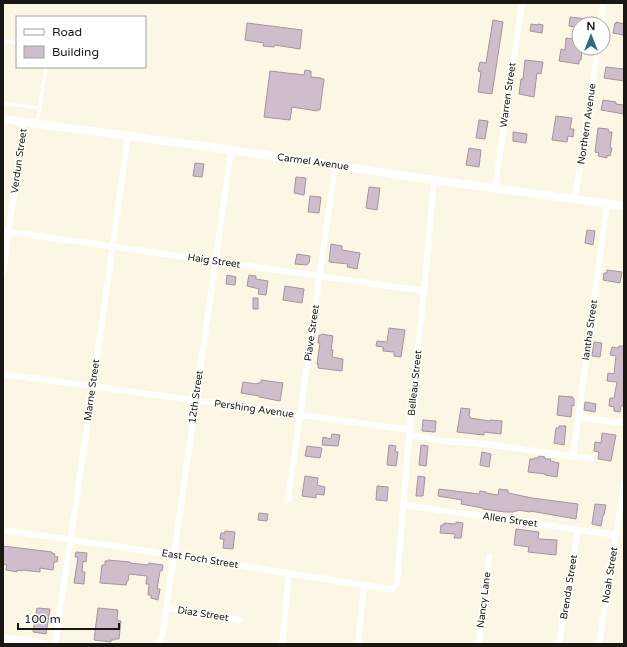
<svg xmlns="http://www.w3.org/2000/svg" width="627" height="647" font-family="'Varela Round',sans-serif">
	<rect width="100%" height="100%" fill="#fcf7e4"/>
	<!-- building -->
	<g fill="#cebecc" stroke="#a394a1">
		<path d="M570 17 587 19 586 24H579V48L582 49 581 60H579V64L559 61 561 49 565 50 566 38 573 39 575 27 569 26Z"/>
		<path d="M493 20 503 22 492 94 478 92 481 72 478 71 480 62 486 63Z"/>
		<path d="M616 22 624 24V31L623 35 613 33 615 23 616 24Z"/>
		<path d="M247 23 302 30 300 49 275 45 274 47 263 46 264 43 245 40Z"/>
		<path d="M531 24 538 25V24L543 25 542 33 530 31Z"/>
		<path d="M525 60 543 62 541 74 537 73 534 97 519 94 521 79H523Z"/>
		<path d="M606 67 624 69V81L604 78Z"/>
		<path d="M305 70 311 71V77L321 78V79H324L320 110H317V111L292 107 290 120 264 117 270 71 304 75Z"/>
		<path d="M603 100 616 102V104L624 105V114L601 110Z"/>
		<path d="M556 116 572 118 570 129H574L573 137 568 136 567 142 552 140Z"/>
		<path d="M479 120 488 121 485 139 476 138Z"/>
		<path d="M598 128 608 129 609 132H612L610 148H612L610 156 607 155V158L598 156 599 153 595 152Z"/>
		<path d="M513 132 527 134 526 143 513 141Z"/>
		<path d="M469 148 481 150 479 167 466 165Z"/>
		<path d="M195 163 204 164 202 177 193 176Z"/>
		<path d="M296 177 306 178 304 195 294 193Z"/>
		<path d="M369 187 380 188 377 210 366 208Z"/>
		<path d="M310 196 321 197 319 213 308 212Z"/>
		<path d="M587 230 595 231 593 245 585 243Z"/>
		<path d="M331 244 342 246V250L360 253 357 269 347 267 348 264 329 262Z"/>
		<path d="M297 254 310 256 309 263H308L307 265 295 264Z"/>
		<path d="M607 270 622 272 620 283 603 280 604 273H607Z"/>
		<path d="M227 275 236 277 235 285 226 284Z"/>
		<path d="M249 275 256 276V279L268 281 266 295 258 294 259 289 247 286Z"/>
		<path d="M285 286 304 289 302 303 283 300Z"/>
		<rect x="253" y="298" width="5" height="11"/>
		<path d="M389 328 405 330 401 357 394 356V352L383 351V347L376 346 377 341 387 342Z"/>
		<path d="M322 334 333 336 331 350H333L332 357 343 359 342 371 318 368V364H317L320 343H318L319 335H321Z"/>
		<path d="M594 342 602 343 600 357 592 356Z"/>
		<path d="M619 346H624V401L623 406H621L620 412 614 411V407L609 406 610 398H614L617 382 607 381 608 373 614 374 616 356 610 355 612 347 618 348Z"/>
		<path d="M261 380 283 383 280 401 259 397V396L241 393 243 382 257 384 258 383H261Z"/>
		<path d="M559 396 573 397V398L574 399V406L572 405 571 417 557 415Z"/>
		<path d="M585 402 596 404 595 412 584 410Z"/>
		<path d="M461 408 470 409 469 416H470V418L490 421V420L502 421 501 434 484 432V435L457 432Z"/>
		<path d="M423 420 436 421 435 432 422 431Z"/>
		<path d="M559 426H566L564 445 554 443 556 428H559Z"/>
		<path d="M602 433 616 435 611 461 598 459 599 452 594 451 595 442 601 443Z"/>
		<path d="M332 434 340 435 338 446 322 445 323 437 331 439Z"/>
		<path d="M389 445 396 446 395 451 398 452 396 466 387 465Z"/>
		<path d="M421 445 428 446 426 466 419 465Z"/>
		<path d="M307 446 322 448 320 458 305 456Z"/>
		<path d="M482 452 491 454 489 467 480 465Z"/>
		<path d="M539 456 545 457V459H551L550 461 559 463 557 477 545 475V474L528 472 530 459H534V458H538Z"/>
		<path d="M305 476 318 478 317 485 325 487 324 495 316 494V498L302 496Z"/>
		<path d="M418 476 425 477 423 496H416Z"/>
		<path d="M377 486 388 487 387 501 376 500Z"/>
		<path d="M439 489 479 494 480 491 486 492V493L498 495 499 489 508 490V493L532 498 578 504 576 519 530 511V512L518 510V511H515L514 512H505L483 509V508L461 504 462 500 438 496Z"/>
		<path d="M595 504 606 505 604 515H603L601 526 592 524Z"/>
		<path d="M259 513 268 514 267 521 258 520Z"/>
		<path d="M456 522 463 523 461 538H454L455 534 440 533 441 525H444V523L456 524Z"/>
		<path d="M516 529 539 532 538 539 557 540 556 555 528 552 529 547 514 545Z"/>
		<path d="M225 531 235 532 233 549 223 548 224 539H220L221 533H225Z"/>
		<path d="M3 546 52 552V553L55 554 54 556 58 557 57 562H54L53 570 40 568V572L22 570V571L17 570V572L6 570 7 565 3 564Z"/>
		<path d="M76 552 87 553 86 562 83 561 82 572H85L84 584 74 583 78 557H75Z"/>
		<path d="M108 560 130 562V563L148 565 149 563 163 565 162 571H160L157 589H160L158 600 151 598V595H148L149 584H146L147 576 129 574 128 581H127L126 585 100 583 102 565H105V561H108Z"/>
		<path d="M37 608 50 609 46 634 33 632Z"/>
		<path d="M98 608 118 610 117 620 121 621 119 639H115V640H111V642L94 640Z"/>
	</g>
	<g fill="none" stroke-linecap="round" stroke-linejoin="round">
		<!-- lane -->
		<g stroke="#fff" stroke-width="3">
			<path d="M3 41 17 43"/>
			<path d="M3 103 39 108"/>
			<path d="M37 123 46 67"/>
		</g>
		<!-- street -->
		<g stroke="#fff" stroke-width="6">
			<path d="M601 24 604 3"/>
			<path d="M495 188 522 3"/>
			<path d="M575 199 598 48"/>
			<path d="M3 231C143 250 284 272 424 291"/>
			<path d="M3 272 24 121"/>
			<path d="M3 374 410 430"/>
			<path d="M578 417 624 423"/>
			<path d="M409 435 443 441 485 444 591 459"/>
			<path d="M573 456 607 204"/>
			<path d="M288 500 335 166"/>
			<path d="M403 505 616 535"/>
			<path d="M3 530C131 548 259 568 387 589L394 588 397 583 409 435 424 291 434 180"/>
			<path d="M166 608 240 620"/>
			<path d="M55 644 93 386 128 136"/>
			<path d="M159 644 163 631 174 555 231 150"/>
			<path d="M282 644 289 573"/>
			<path d="M358 644 364 585"/>
			<path d="M479 644 489 556"/>
			<path d="M559 644 578 530"/>
			<path d="M599 644 624 483"/>
		</g>
		<!-- secondary -->
		<g stroke="#fff" stroke-width="8">
			<path d="M3 119 231 150 434 180 624 206"/>
			<path d="M3 638 42 644"/>
		</g>
	</g>
	<g text-anchor="middle" dominant-baseline="central" stroke-width="3" stroke-linejoin="round" paint-order="stroke">
		<!-- street labels -->
		<g font-size="10" fill="#191711" stroke="#fff">
			<text transform="translate(508 95) rotate(-82)">Warren Street</text>
			<text transform="translate(587 124) rotate(-82)">Northern Avenue</text>
			<text transform="translate(19 161) rotate(-82)">Verdun Street</text>
			<text transform="translate(313 162) rotate(8)">Carmel Avenue</text>
			<text transform="translate(214 261) rotate(8)">Haig Street</text>
			<text transform="translate(590 330) rotate(-82)">Iantha Street</text>
			<text transform="translate(312 333) rotate(-82)">Piave Street</text>
			<text transform="translate(415 383) rotate(-84)">Belleau Street</text>
			<text transform="translate(92 390) rotate(-82)">Marne Street</text>
			<text transform="translate(196 397) rotate(-82)">12th Street</text>
			<text transform="translate(254 409) rotate(8)">Pershing Avenue</text>
			<text transform="translate(510 520) rotate(8)">Allen Street</text>
			<text transform="translate(200 559) rotate(9)">East Foch Street</text>
			<text transform="translate(610 575) rotate(-81)">Noah Street</text>
			<text transform="translate(569 587) rotate(-81)">Brenda Street</text>
			<text transform="translate(484 600) rotate(-83)">Nancy Lane</text>
			<text transform="translate(203 614) rotate(9)">Diaz Street</text>
		</g>
	</g>
	<!-- border -->
	<rect width="627" height="647" fill="none" stroke="#191711" stroke-width="8"/>
	<!-- legend -->
	<rect x="16" y="16" width="130" height="52" fill="#ffffff" stroke="#a3a2a0"/>
	<rect x="24" y="29" width="20" height="6" fill="#ffffff" stroke="#a3a2a0"/>
	<text x="52" y="36" font-size="12" fill="#191711">Road</text>
	<rect x="24" y="46" width="20" height="12" fill="#cebecc" stroke="#a3a2a0"/>
	<text x="52" y="56" font-size="12" fill="#191711">Building</text>
	<!-- north arrow -->
	<g transform="translate(591 36)"><circle r="19" fill="#ffffff" stroke="#a3a2a0"/>
	<path d="M0-3L7 15L0 10L-7 15Z" fill="#296c7e"/>
	<text y="-6" font-size="11" font-weight="bold" text-anchor="middle" fill="#191711">N</text>
	</g>
	<!-- scale -->
	<path d="M18 623v6h101v-6" fill="none" stroke="#191711" stroke-width="2"/>
	<text x="24" y="623" font-size="12" fill="#191711" stroke="#ffffff" stroke-width="3" paint-order="stroke">100 m</text>
</svg>
